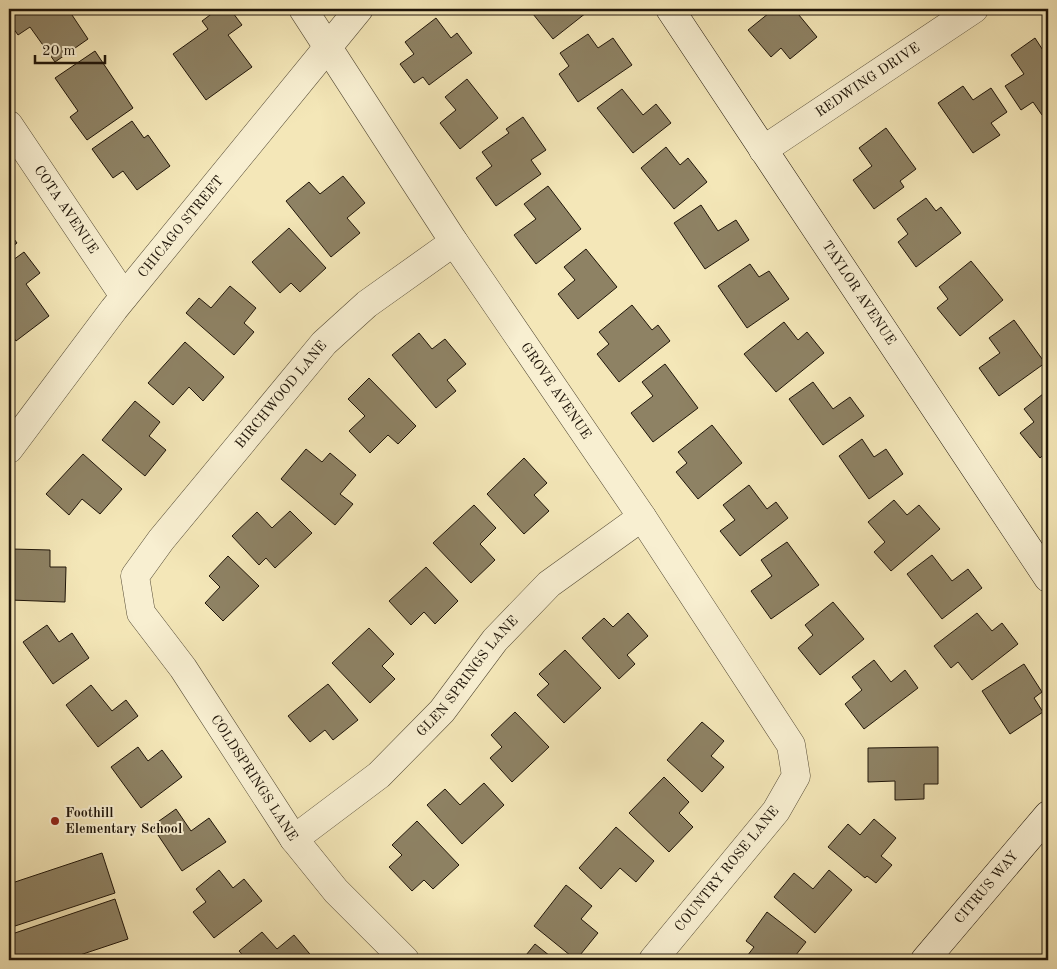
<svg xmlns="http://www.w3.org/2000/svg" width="1057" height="969" font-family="'Old Standard TT',serif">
	<rect width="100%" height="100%" fill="#f4e7b8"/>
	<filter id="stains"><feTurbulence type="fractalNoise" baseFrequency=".004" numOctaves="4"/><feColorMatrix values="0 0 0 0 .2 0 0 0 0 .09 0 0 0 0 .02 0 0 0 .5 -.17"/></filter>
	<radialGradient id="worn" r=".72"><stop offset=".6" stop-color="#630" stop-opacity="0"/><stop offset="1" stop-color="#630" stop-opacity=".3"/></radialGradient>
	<!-- building -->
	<g fill="#8e8264" stroke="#1f1509">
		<path d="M12 9H68L88 39 55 62 30 27 18 35 9 22V11Z"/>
		<path d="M218 9H230L242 25 228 35 252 67 206 100 173 54 208 29 202 21Z"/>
		<path d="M529 9H591L553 39Z"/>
		<path d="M774 9H794L817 37 790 59 781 48 771 57 748 30Z"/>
		<path d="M436 18 451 38 457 33 472 53 429 85 423 77 414 83 400 64 414 54 405 42Z"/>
		<path d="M588 34 598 48 613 38 632 65 578 102 559 74 569 66 560 53Z"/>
		<path d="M1035 38 1048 58V111L1042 115 1033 102 1021 110 1005 86 1024 74 1011 55Z"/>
		<path d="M95 51 133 108 87 140 70 117 78 111 55 78Z"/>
		<path d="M467 79 498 118 460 149 440 123 456 110 445 97Z"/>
		<path d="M963 86 973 100 991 88 1007 112 991 123 1000 135 973 153 938 103Z"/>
		<path d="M622 89 643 115 656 104 671 123 633 153 597 108Z"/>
		<path d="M523 117 546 150 531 160 541 174 496 206 476 178 492 166 482 152 509 133 506 129Z"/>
		<path d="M132 121 144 138 148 135 170 166 137 190 123 171 113 178 92 149Z"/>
		<path d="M886 128 916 169 900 181 904 187 874 209 853 180 872 166 859 148Z"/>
		<path d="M666 147 680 165 688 158 707 182 674 209 641 168Z"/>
		<path d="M343 176 365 203 347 218 360 233 331 257 286 201 309 182 320 194Z"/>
		<path d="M548 186 581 229 536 264 514 235 536 219 524 204Z"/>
		<path d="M926 198 936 211 941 207 961 233 916 267 898 242 908 234 897 219Z"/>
		<path d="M701 205 718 231 736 220 749 240 705 269 674 223Z"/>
		<path d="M289 228 326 268 300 292 291 283 280 293 252 262Z"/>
		<path d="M9 232 17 243 9 249Z"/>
		<path d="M586 249 617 287 578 319 558 294 575 280 564 267Z"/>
		<path d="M24 252 40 273 26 284 49 316 16 341 9 331V263Z"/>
		<path d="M971 261 1003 300 960 336 937 308 948 299 939 287Z"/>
		<path d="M750 264 759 277 769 271 789 299 747 328 718 286Z"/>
		<path d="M230 286 256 308 244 323 254 332 234 355 186 313 199 298 211 308Z"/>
		<path d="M632 305 652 330 658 325 670 341 619 382 597 354 609 344 599 332Z"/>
		<path d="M1014 320 1045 363 999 396 979 368 1000 353 989 338Z"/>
		<path d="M784 322 798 340 807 332 824 353 776 392 744 354Z"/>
		<path d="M419 333 432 349 445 339 466 364 447 380 456 391 436 408 392 355Z"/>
		<path d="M185 342 224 377 203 401 189 387 173 405 148 383Z"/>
		<path d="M665 364 698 408 653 442 631 413 653 396 642 382Z"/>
		<path d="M369 378 416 426 398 444 388 435 370 453 349 431 365 416 348 399Z"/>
		<path d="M813 382 833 409 850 397 864 416 823 445 789 399Z"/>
		<path d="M1048 390V451L1040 458 1020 433 1034 422 1024 409Z"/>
		<path d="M135 401 160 422 149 436 166 450 145 476 102 440Z"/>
		<path d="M712 425 742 463 698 499 676 472 687 463 678 452Z"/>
		<path d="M862 439 874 457 886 449 903 474 869 499 839 456Z"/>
		<path d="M306 449 322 462 330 453 356 475 340 494 353 504 335 525 281 479Z"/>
		<path d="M83 454 122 489 100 514 82 499 69 515 46 494Z"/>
		<path d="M524 458 547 483 534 495 549 511 524 534 487 494Z"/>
		<path d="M749 485 767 509 776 502 788 518 740 556 720 531 735 520 723 505Z"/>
		<path d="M894 500 907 515 919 505 940 529 891 571 874 552 885 542 868 522Z"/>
		<path d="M474 505 496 528 480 544 495 560 471 583 433 543Z"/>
		<path d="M290 511 312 533 275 568 266 558 259 565 232 536 257 512 272 528Z"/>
		<path d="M787 542 819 585 771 619 751 591 772 576 761 560Z"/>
		<path d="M12 549 50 550V567H66L65 602 10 600Z"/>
		<path d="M932 555 952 581 968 569 982 588 942 619 907 574Z"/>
		<path d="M228 556 259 586 223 621 205 603 220 587 209 576Z"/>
		<path d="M426 567 458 601 435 624 424 612 411 625 389 601Z"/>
		<path d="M833 602 864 639 820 675 798 648 813 635 805 625Z"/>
		<path d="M628 613 648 636 627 655 635 664 619 679 582 638 604 618 613 627Z"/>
		<path d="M977 613 992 631 1002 623 1018 644 972 680 958 662 951 668 934 646Z"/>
		<path d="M47 625 59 642 72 633 89 658 53 684 23 642Z"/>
		<path d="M369 628 394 654 382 666 395 679 370 703 332 663Z"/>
		<path d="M565 650 601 688 564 723 537 695 549 684 539 674Z"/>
		<path d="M874 660 891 682 905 670 918 688 864 729 845 704 862 690 852 677Z"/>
		<path d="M1024 664 1042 692 1034 698 1043 712 1010 734 982 691Z"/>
		<path d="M328 684 358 720 333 740 325 730 310 742 288 716Z"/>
		<path d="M91 685 112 711 126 700 138 716 98 747 66 705Z"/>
		<path d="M515 712 549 747 512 782 490 758 502 747 491 735Z"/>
		<path d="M702 722 724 741 711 756 724 767 702 792 667 760Z"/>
		<path d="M138 747 148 761 162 750 182 777 141 808 111 767Z"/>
		<path d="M938 747V784H924V799L895 800V781L868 782V748Z"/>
		<path d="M664 777 689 802 679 813 693 827 669 852 629 813Z"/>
		<path d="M484 783 504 805 462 844 427 805 445 789 460 805Z"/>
		<path d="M176 809 191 831 209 818 226 842 182 871 152 826Z"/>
		<path d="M874 819 896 838 881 856 892 865 876 883 867 876 865 878 828 847 848 824 860 835Z"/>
		<path d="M417 821 459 865 433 889 424 880 412 891 389 867 402 855 392 845Z"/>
		<path d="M616 827 654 861 636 882 620 868 601 889 579 868Z"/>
		<path d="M102 853 115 893 9 928V884Z"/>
		<path d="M219 870 233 888 244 879 262 901 214 938 193 912 206 902 196 889Z"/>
		<path d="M829 870 852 890 815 933 774 897 794 873 813 889Z"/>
		<path d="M566 885 592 906 581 919 598 933 576 960 534 926Z"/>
		<path d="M115 899 128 939 65 960H9V935Z"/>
		<path d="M767 912 806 942 792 960H744L754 947 746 941Z"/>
		<path d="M262 932 277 949 294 935 314 959 247 960 239 951Z"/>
		<path d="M535 944 555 960H522Z"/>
	</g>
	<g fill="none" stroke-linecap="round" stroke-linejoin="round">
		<!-- street casing -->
		<g stroke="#544a35" stroke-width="29">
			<g id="street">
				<path id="s1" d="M303 9 454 242 642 517 791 745 796 776 776 811 653 960"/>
				<path id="s2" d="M9 125 124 296"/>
				<path id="s3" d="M763 150 974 9"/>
				<path id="s4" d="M9 449 114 309 359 9"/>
				<path id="s5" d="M294 839 379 775 442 711 495 640 549 584 642 517"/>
				<path id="s6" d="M405 960 336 891 294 839 183 668 141 613 135 576 161 540 324 343 367 304 454 242"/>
			</g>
		</g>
		<!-- secondary casing -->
		<g stroke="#1f1509" stroke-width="29">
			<g id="secondary">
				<path id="s7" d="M670 9 1048 578"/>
				<path id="s8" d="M925 960 1048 815"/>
			</g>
		</g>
		<!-- street -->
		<use href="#street" stroke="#f8efd1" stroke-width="28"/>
		<!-- secondary -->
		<use href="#secondary" stroke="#f8efd1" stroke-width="28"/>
	</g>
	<!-- markers -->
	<circle fill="#8f2418" stroke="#f8efd1" stroke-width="2" cx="55" cy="821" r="5"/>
	<g text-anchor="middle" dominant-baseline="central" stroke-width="4" stroke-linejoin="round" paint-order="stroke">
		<!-- street labels -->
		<g font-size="14" fill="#1f1509" stroke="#f8efd1">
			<text stroke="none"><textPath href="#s3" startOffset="126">REDWING DRIVE</textPath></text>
			<text stroke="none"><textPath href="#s2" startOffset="102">COTA AVENUE</textPath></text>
			<text stroke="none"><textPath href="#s4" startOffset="281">CHICAGO STREET</textPath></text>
			<text stroke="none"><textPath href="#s7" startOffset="341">TAYLOR AVENUE</textPath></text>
			<text stroke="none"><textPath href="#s1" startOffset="458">GROVE AVENUE</textPath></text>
			<text stroke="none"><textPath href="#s6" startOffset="708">BIRCHWOOD LANE</textPath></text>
			<text stroke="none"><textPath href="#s5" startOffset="239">GLEN SPRINGS LANE</textPath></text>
			<text transform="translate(254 778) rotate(57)">COLDSPRINGS LANE</text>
			<text transform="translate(727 869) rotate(-51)">COUNTRY ROSE LANE</text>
			<text stroke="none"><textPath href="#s8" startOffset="95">CITRUS WAY</textPath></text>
		</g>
		<!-- poi labels -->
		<g font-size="14" font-weight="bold" fill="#1f1509" stroke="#f8efd1" text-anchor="start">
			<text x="65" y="813">Foothill<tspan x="65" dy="16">Elementary School</tspan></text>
		</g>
	</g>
	<!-- margin -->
	<rect width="1057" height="969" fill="none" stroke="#f4e7b8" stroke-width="30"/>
	<rect x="10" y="10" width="1037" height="949" fill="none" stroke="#1f1509" stroke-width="2.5"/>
	<rect x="15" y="15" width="1027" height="939" fill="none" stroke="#1f1509"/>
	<!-- scale -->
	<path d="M35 55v8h70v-8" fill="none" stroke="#1f1509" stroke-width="2.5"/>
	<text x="42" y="55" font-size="15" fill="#1f1509" stroke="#f8efd1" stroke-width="4" paint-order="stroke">20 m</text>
	<rect width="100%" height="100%" filter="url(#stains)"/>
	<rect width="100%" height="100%" fill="url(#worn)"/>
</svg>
